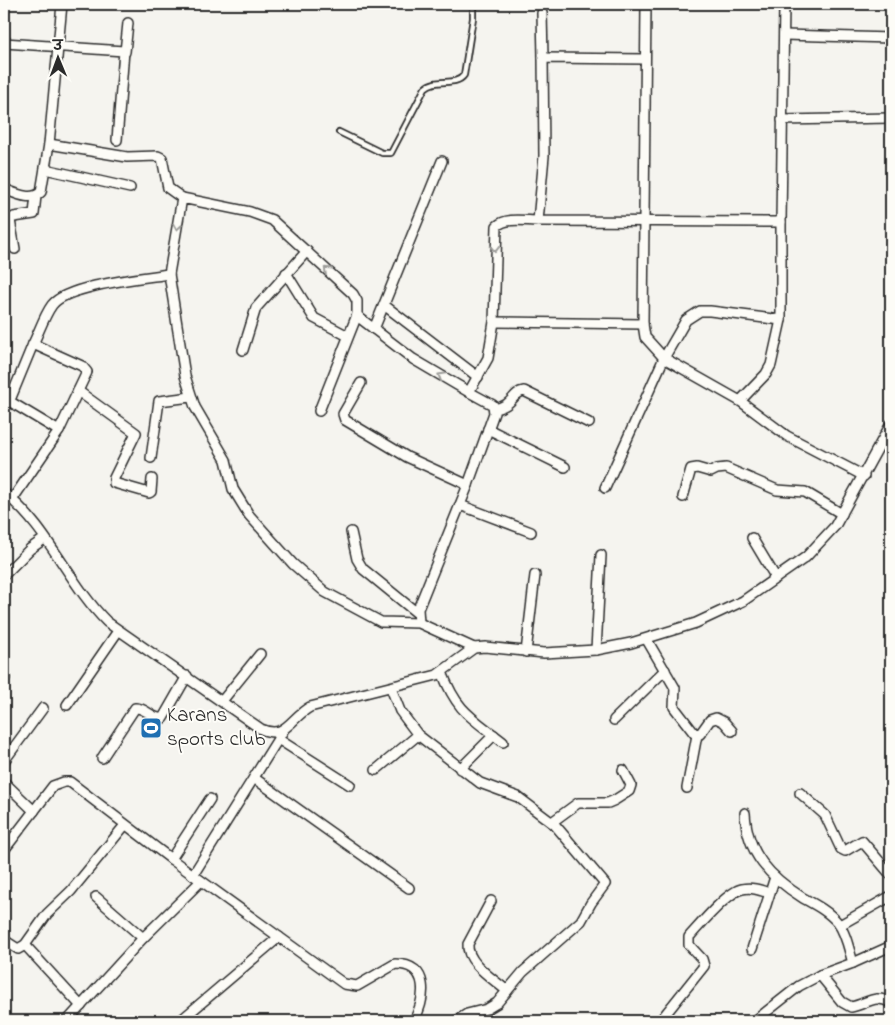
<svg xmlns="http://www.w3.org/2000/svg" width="895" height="1025" font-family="'Indie Flower','Playpen Sans Deva',sans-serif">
	<rect width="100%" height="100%" fill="#f5f4ef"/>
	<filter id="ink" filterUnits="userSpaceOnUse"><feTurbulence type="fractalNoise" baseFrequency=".02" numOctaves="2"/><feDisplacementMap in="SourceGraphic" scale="10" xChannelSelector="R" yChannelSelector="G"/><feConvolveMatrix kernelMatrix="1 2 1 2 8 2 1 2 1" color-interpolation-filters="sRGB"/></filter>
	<g filter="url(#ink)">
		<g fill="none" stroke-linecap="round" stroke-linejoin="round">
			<!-- service casing -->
			<g stroke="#2b2b2b" stroke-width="8">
				<path id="service" d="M339 132 382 153H391L425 88C436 77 456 87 464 75L473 18V4"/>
			</g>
			<!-- minor casing -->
			<g stroke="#2b2b2b" stroke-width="12">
				<g id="minor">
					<path d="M542 13 543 58"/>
					<path d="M784 35 891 38"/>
					<path d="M4 43 124 51 117 140"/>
					<path d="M125 52 128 23"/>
					<path d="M645 59 543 58 544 156 538 221 781 222 784 4"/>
					<path d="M782 120 891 118"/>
					<path d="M49 144 127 157 158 156 162 158 168 188 182 198"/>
					<path d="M45 169 130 188"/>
					<path d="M4 189C15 193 31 202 41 192L49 144 62 4"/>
					<path d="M15 249 10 220 14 217 34 214 36 196"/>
					<path d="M286 273 314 318 348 336"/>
					<path d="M384 305 478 377"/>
					<path d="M494 322 643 324 646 4"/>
					<path d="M643 324 645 337 664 358 740 401 787 436 864 476"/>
					<path d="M374 329 442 161"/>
					<path d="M33 344C39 332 44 316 52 305 67 285 144 278 169 274"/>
					<path d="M243 350 256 308 307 251"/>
					<path d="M361 383 343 414 345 420 407 457 468 485"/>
					<path d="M78 391 136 433 114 478V483L149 493 151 492 152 479"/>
					<path d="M4 398 59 431"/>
					<path d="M10 400 33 344 82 366 87 372 59 431 12 500"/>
					<path d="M740 401 766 374 771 365 781 320"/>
					<path d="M494 409C515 405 511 393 524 391L589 423"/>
					<path d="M319 411 357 315"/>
					<path d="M488 429 565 467"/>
					<path d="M151 458 159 401 191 397"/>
					<path d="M605 488 664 358 686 320 700 311H710L781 320V222"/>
					<path d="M4 493C48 527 68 583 107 622L261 729C286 740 290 718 310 707L437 675 474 648 485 647 544 653 596 650 631 643 696 623 743 601 806 557 835 526 891 424"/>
					<path d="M683 497 691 469 697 468 711 472 717 469 726 468 777 490 805 492 842 514"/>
					<path d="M460 505 531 532"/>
					<path d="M351 532 357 559 363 569 417 613"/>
					<path d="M752 538 776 578"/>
					<path d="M4 575 30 549 44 539"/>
					<path d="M419 623 418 609 468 485 494 413 493 405 469 392"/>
					<path d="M647 640 675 688 674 707 694 733 700 734 710 720 716 718 724 722 732 731"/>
					<path d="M474 648 419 623 381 622 325 592 293 564 249 515 233 489 226 460 195 407 185 376 169 274 182 198 250 212 272 220 353 294 357 301V315L361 319 413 359 469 392 488 358 494 322 497 226C506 217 525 221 538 221"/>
					<path d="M596 650 601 555"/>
					<path d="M526 652 535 575"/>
					<path d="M442 672C457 712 471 717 503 742"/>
					<path d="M4 677 5 678"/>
					<path d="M391 688 400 711 418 735 480 783 518 797 555 825 605 884 591 903 581 921 523 972 497 1003 487 1009 467 1014 456 1021"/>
					<path d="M222 701 260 654"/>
					<path d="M67 705 118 631"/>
					<path d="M614 720 665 670"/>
					<path d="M278 739 350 785"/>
					<path d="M102 758 135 708C146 707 152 720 163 718L187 676"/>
					<path d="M4 761 43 708"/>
					<path d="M460 769 494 735"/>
					<path d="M376 770 418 735"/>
					<path d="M254 778 409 888"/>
					<path d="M4 782 34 811"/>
					<path d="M687 788 697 735"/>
					<path d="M800 793 825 815 841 849 845 851 862 841 891 875"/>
					<path d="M745 813C747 854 770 877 803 898 816 905 829 912 838 923 846 933 849 950 853 963L820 975 842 1002 851 1007C867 1004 875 993 891 1003"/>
					<path d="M552 822 578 803H608L615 800 629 791 631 785 623 770"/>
					<path d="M4 850 53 786 64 782H70L171 859 344 984 357 986 395 964C431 964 425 999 414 1021"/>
					<path d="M171 859 210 799"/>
					<path d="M193 875 283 731"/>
					<path d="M96 897 143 938"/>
					<path d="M491 901 468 944C466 963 495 980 507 991"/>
					<path d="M840 925 891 896"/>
					<path d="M4 940 18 949 25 945 47 914 71 891 125 825"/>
					<path d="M25 945 81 1006"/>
					<path d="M752 949 775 877"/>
					<path d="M853 963 891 946"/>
					<path d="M756 1020 799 986 820 975"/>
					<path d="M67 1021 143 938 201 881"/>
					<path d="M180 1021 279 937"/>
					<path d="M660 1021 704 966 702 959 689 945V937C700 925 727 892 742 889 752 887 760 890 769 893"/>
				</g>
			</g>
			<!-- service -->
			<use href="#service" stroke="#fdfcf7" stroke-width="4.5"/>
			<!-- minor -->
			<use href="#minor" stroke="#fdfcf7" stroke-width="9"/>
		</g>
		<!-- one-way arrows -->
		<defs><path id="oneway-chevron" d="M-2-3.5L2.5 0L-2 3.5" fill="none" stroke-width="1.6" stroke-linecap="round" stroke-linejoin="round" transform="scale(1.25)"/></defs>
		<g stroke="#9e9e9b">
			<use href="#oneway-chevron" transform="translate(177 227) rotate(100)"/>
			<use href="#oneway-chevron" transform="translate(495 249) rotate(91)"/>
			<use href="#oneway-chevron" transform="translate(327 270) rotate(-137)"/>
			<use href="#oneway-chevron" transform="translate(441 376) rotate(-150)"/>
		</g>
	</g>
	<!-- icons -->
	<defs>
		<g id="stadium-square" transform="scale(1.125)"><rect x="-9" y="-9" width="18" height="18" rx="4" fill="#1f6fb2" stroke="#fdfcf7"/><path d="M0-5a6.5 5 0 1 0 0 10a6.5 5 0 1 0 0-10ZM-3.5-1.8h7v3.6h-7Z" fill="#fff"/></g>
	</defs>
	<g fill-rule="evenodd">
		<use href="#stadium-square" x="151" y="728"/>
	</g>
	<g text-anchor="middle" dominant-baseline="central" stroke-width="4" stroke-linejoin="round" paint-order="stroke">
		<!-- poi labels -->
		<g font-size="21" fill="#2b2b2b" stroke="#fdfcf7" text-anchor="start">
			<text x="167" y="716">Karans<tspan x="167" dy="24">sports club</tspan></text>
		</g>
	</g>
	<!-- margin -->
	<rect width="895" height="1025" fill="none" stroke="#fdfcf7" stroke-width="20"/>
	<rect x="10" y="10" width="875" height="1005" fill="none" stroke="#2b2b2b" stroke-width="2" filter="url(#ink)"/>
	<!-- north arrow -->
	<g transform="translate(58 58) rotate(359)" stroke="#fdfcf7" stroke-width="4" paint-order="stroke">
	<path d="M0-4L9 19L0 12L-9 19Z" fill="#2b2b2b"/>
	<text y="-8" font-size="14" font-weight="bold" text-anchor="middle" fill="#2b2b2b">उ</text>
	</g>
</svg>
